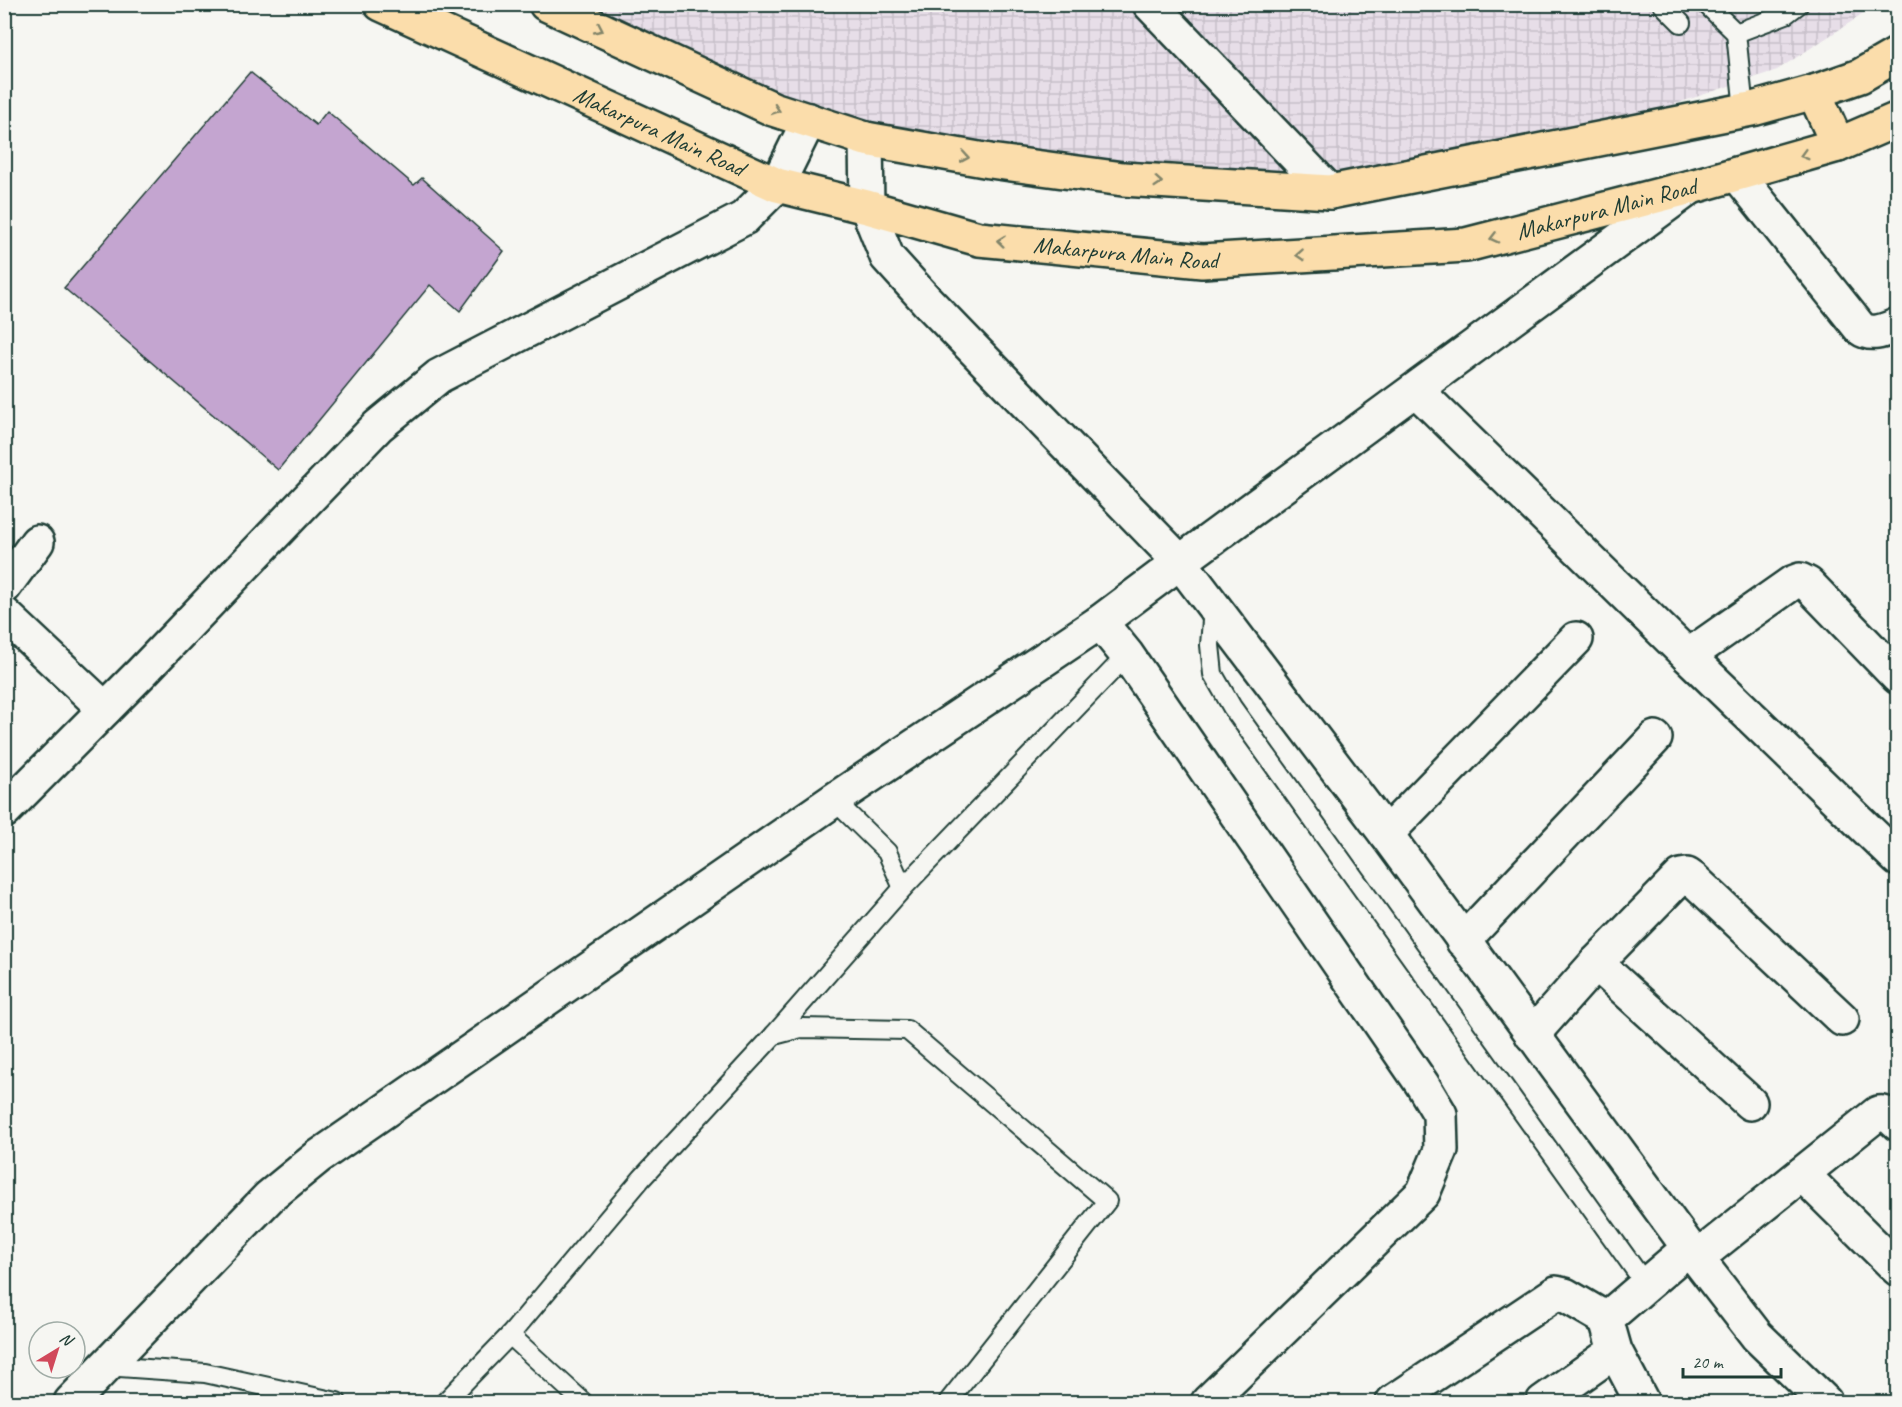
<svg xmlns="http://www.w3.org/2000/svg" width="1902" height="1407" font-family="Caveat,sans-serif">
	<defs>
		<pattern id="industrial-grid" width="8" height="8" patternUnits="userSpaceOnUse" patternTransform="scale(1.5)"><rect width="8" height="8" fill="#e7dee8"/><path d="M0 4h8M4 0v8" fill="none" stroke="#c6bfc8"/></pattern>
	</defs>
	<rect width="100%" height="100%" fill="#f6f6f2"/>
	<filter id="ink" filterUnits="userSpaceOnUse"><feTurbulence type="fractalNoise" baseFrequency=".0167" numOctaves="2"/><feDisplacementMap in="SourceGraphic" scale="12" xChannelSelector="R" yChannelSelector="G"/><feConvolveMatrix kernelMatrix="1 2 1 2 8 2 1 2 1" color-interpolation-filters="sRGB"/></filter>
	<g filter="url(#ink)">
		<!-- industrial -->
		<path fill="url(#industrial-grid)" d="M543 5H1877L1777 70 1417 190 1087 171 767 105Z"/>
		<!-- building -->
		<path fill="#c4a5d0" stroke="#1f3d34" stroke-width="1.5" d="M250 72 316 125 327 111 414 185 422 178 504 251 460 311 430 285 278 470 64 288Z"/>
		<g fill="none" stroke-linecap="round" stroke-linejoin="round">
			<!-- lane casing -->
			<g stroke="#1f3d34" stroke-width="22">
				<g id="lane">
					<path d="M1662 4 1681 23"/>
					<path d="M1706 4 1736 33 1744 110"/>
					<path d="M1736 33 1786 14 1799 4"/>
					<path d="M1213 608 1210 645 1213 674 1232 707 1646 1285"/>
					<path d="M834 800 887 852 903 888"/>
					<path d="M774 1035 801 1028 907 1030 1107 1201 948 1402"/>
					<path d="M510 1335 583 1402"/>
					<path d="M105 1366 205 1373 337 1402"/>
					<path d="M445 1402 510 1335 642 1178 774 1035 903 888 1127 655"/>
				</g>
			</g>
			<!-- street casing -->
			<g stroke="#1f3d34" stroke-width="38">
				<g id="street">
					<path d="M1150 4 1330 192"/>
					<path d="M1737 174 1860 328C1872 337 1885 330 1898 325"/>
					<path d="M1416 390 1688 656 1792 583 1800 580 1808 584 1898 677"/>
					<path d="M4 587 37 542"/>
					<path d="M4 614 105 709"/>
					<path d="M1100 622 1127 655 1422 1084 1440 1114 1441 1150 1423 1193 1208 1402"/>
					<path d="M1688 656 1898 859"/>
					<path d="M1386 834 1576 639"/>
					<path d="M1463 941 1655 738"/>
					<path d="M1596 963 1750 1103"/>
					<path d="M1532 1035 1596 963 1681 876 1687 875 1694 880 1842 1019"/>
					<path d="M1802 1174 1898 1269"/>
					<path d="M1697 1258 1878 1113C1887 1111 1891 1118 1898 1124"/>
					<path d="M71 1402 269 1197 318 1157 834 800 1100 622 1180 562"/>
					<path d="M1393 1402 1556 1293 1565 1295 1606 1319"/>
					<path d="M1543 1402 1615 1351"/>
					<path d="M1642 1402 1615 1351 1606 1319 1689 1248"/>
				</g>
			</g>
			<!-- secondary casing -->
			<g stroke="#1f3d34" stroke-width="38">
				<g id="secondary">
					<path d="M866 139 867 207 887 257 927 301 1180 562 1386 834 1689 1248 1757 1336 1825 1402"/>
					<path d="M1180 562 1691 187"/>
					<path d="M4 811 141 673 378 426 439 376 744 218 777 185 809 120"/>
				</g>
			</g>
			<!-- highway casing -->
			<g stroke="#1f3d34" stroke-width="38">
				<g id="highway">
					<path id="s1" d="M381 4 777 185 867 207 979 239 1202 261 1466 245 1691 187 1838 145 1898 119"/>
					<path d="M546 4 773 109 866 139 990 161 1123 179 1330 192 1756 108 1814 92 1860 76 1898 54"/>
					<path d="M1814 92 1838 145"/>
				</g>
			</g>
			<!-- lane -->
			<use href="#lane" stroke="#f6f6f2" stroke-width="18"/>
			<!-- street -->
			<use href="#street" stroke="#f6f6f2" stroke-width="33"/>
			<!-- secondary -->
			<use href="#secondary" stroke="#f6f6f2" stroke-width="33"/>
			<!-- highway -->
			<use href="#highway" stroke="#fbddab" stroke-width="33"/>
		</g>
		<!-- one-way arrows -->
		<defs><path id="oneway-chevron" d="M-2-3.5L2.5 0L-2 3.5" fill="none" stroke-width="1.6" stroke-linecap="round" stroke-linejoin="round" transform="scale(1.5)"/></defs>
		<g stroke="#82856a">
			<use href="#oneway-chevron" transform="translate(599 29) rotate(25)"/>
			<use href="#oneway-chevron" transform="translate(776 110) rotate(19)"/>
			<use href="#oneway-chevron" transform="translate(1804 155) rotate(164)"/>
			<use href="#oneway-chevron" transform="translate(965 157) rotate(10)"/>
			<use href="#oneway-chevron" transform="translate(1158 182) rotate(4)"/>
			<use href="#oneway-chevron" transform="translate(1494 238) rotate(166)"/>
			<use href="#oneway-chevron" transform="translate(1001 241) rotate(-174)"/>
			<use href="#oneway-chevron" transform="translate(1300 255) rotate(176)"/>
		</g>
	</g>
	<g text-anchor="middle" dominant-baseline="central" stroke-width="5" stroke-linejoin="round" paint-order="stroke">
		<!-- street labels -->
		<g font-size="24" fill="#1f3d34" stroke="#f6f6f2">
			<text stroke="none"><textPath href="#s1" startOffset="306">Makarpura Main Road</textPath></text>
			<text stroke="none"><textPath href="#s1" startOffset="1278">Makarpura Main Road</textPath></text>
			<text stroke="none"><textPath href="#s1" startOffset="792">Makarpura Main Road</textPath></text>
		</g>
	</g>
	<!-- margin -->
	<rect width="1902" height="1407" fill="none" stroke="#f6f6f2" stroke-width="24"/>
	<rect x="12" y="12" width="1878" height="1383" fill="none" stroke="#1f3d34" stroke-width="2" filter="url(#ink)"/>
	<!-- north arrow -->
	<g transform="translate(57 1350) rotate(38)"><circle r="28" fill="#f6f6f2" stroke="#a0aca6" stroke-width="1.5"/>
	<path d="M0-4.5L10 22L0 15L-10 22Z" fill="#d1495b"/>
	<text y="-9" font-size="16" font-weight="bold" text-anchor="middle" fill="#1f3d34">N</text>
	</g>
	<!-- scale -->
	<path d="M1683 1368v9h98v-9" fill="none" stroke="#1f3d34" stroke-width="3"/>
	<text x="1692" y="1368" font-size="18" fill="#1f3d34" stroke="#f6f6f2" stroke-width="4.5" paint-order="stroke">20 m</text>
</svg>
